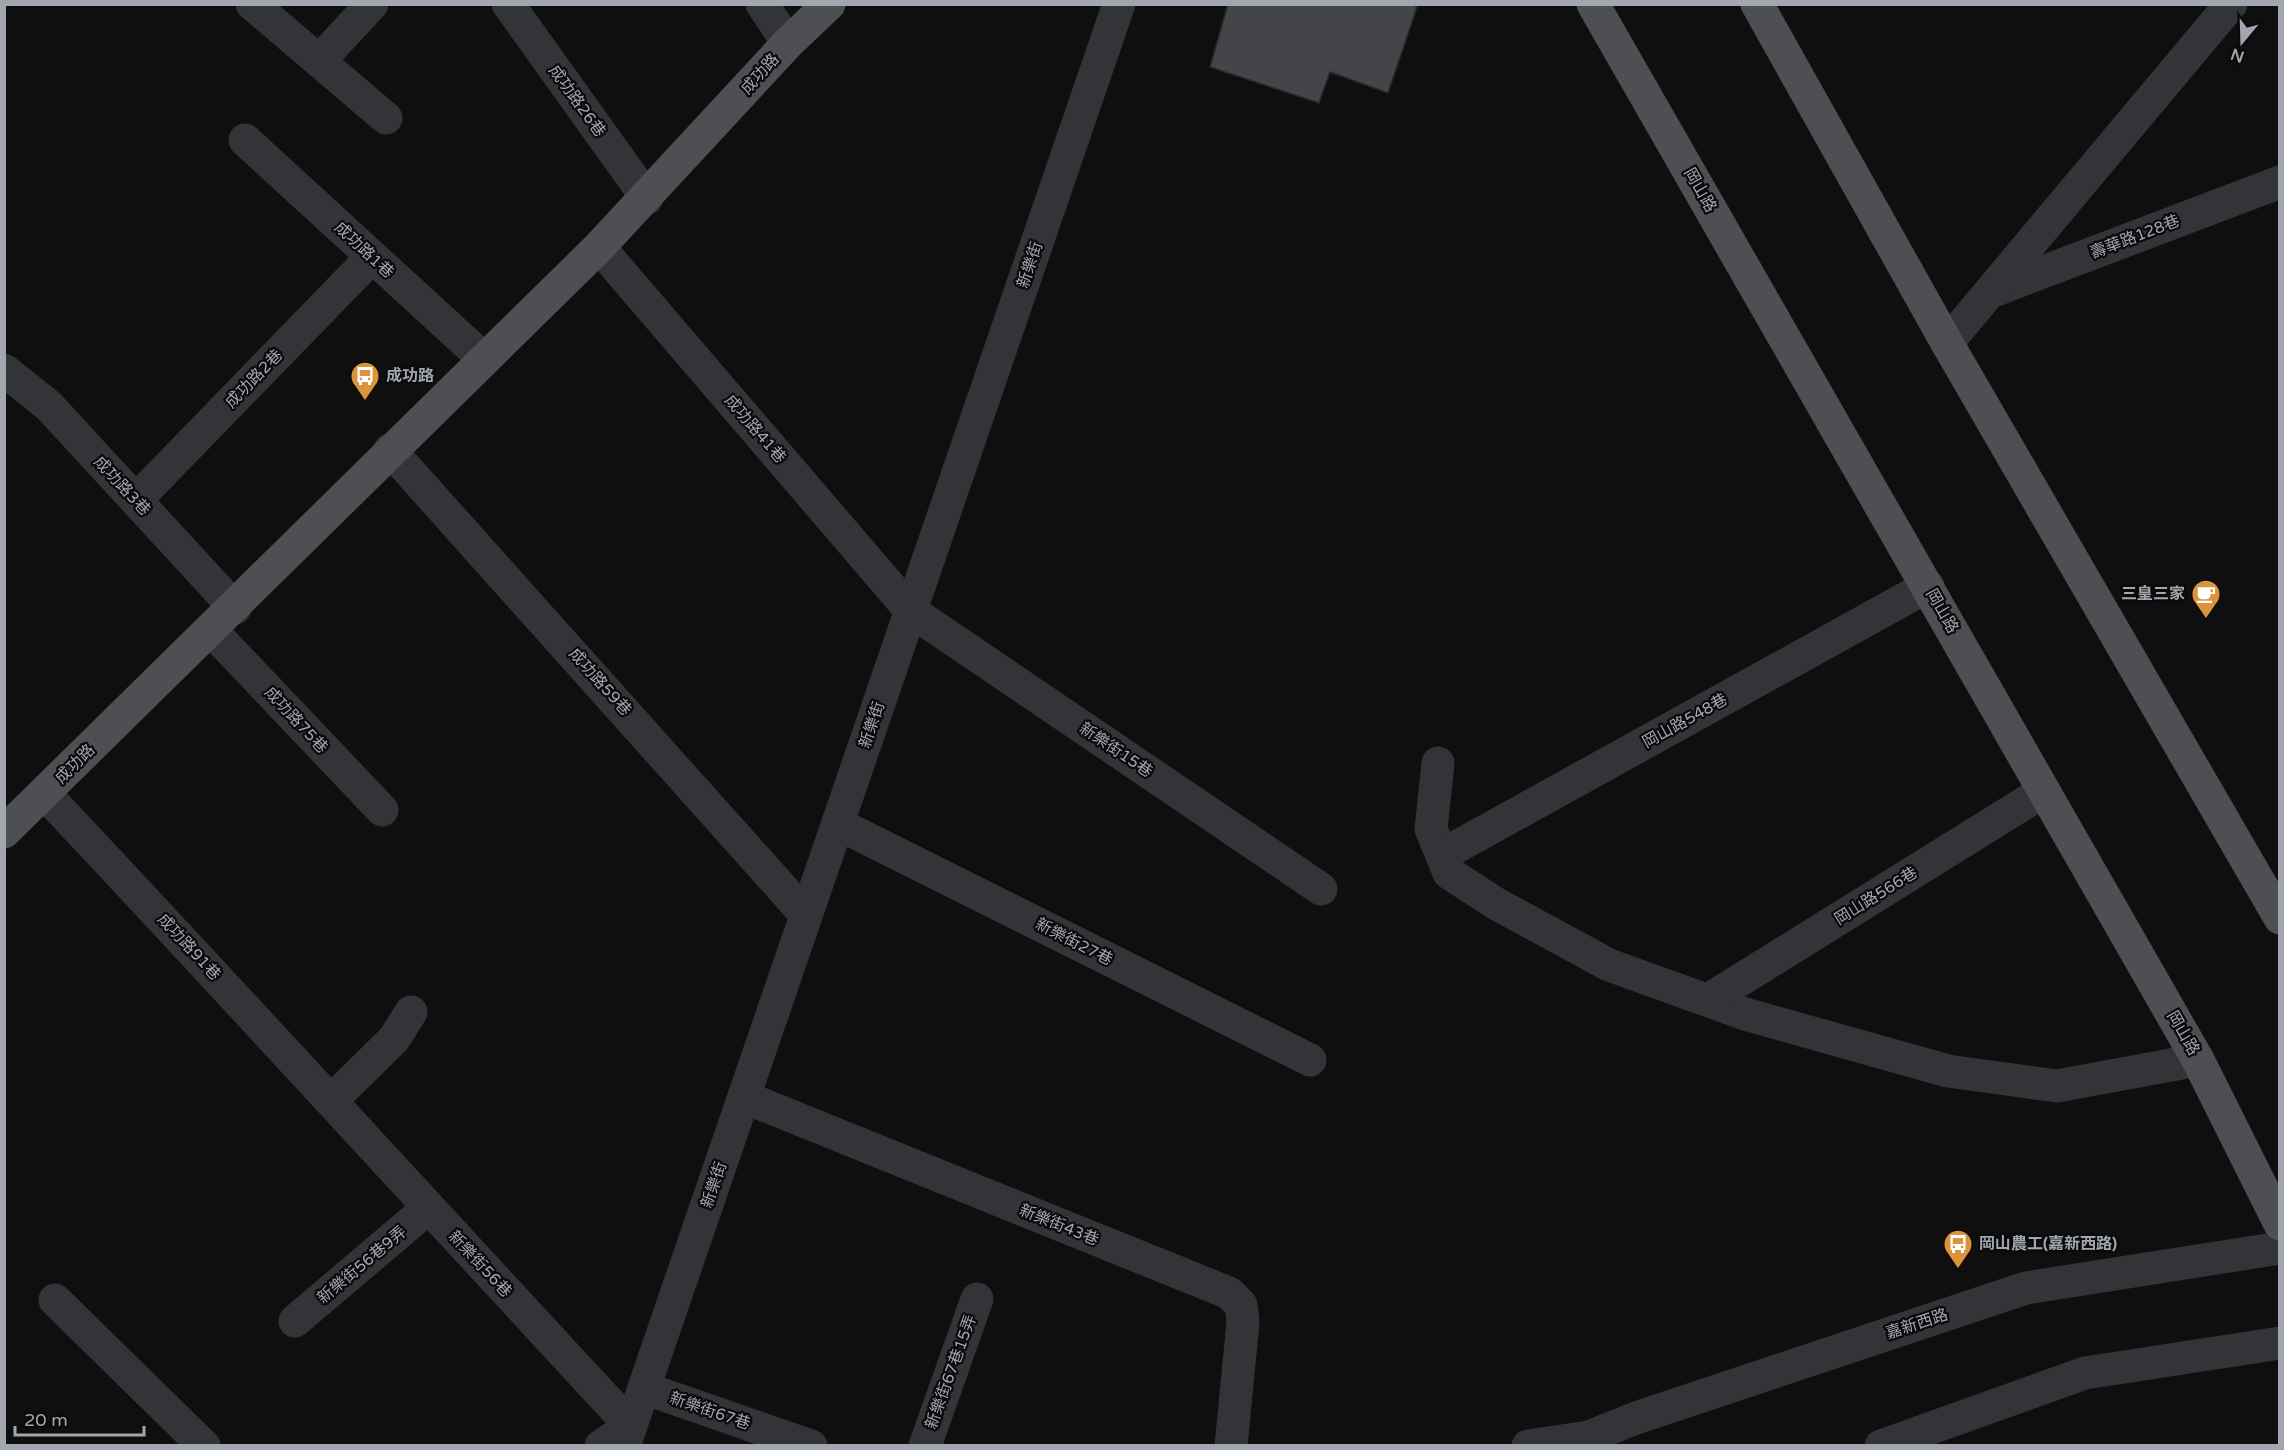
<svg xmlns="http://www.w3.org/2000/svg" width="2284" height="1450" font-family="'Varela Round','Noto Sans TC',sans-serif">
	<rect width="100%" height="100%" fill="#0f0f10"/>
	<!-- building -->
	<path fill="#434548" stroke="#29292c" stroke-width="1.5" d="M1228 4H1411L1417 7 1388 93 1330 72 1319 103 1210 67Z"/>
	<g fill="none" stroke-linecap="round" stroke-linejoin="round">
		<!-- minor -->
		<g stroke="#323437" stroke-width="33">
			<path d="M252 4 386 118"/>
			<path d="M508 4 647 198"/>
			<path d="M762 4 788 43"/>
			<path d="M319 61 372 4"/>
			<path d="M245 140 484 359"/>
			<path d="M599 247 911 611 1321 889"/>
			<path d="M1993 291 2280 182"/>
			<path d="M1947 343 2231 4"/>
			<path d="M4 370 49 406 235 608"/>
			<path d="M390 450 806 915"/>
			<path d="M136 500 372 257"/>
			<path d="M211 630 382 810"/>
			<path d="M1438 763 1431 829 1449 873 1495 903 1609 965 1745 1014 1948 1071 2057 1086 2198 1060"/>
			<path d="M45 794C242 1003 435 1215 631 1426L601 1446"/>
			<path d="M838 824 1310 1060"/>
			<path d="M1442 855 1928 586"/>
			<path d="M1708 1000 2044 791"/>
			<path d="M744 1097 1229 1293 1241 1305 1243 1322 1231 1446"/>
			<path d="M332 1100 394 1039 411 1012"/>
			<path d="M55 1300 204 1446"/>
			<path d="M295 1321 428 1208"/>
			<path d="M644 1388 811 1446"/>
			<path d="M624 1446 1119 4"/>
			<path d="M925 1446 977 1299"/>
			<path d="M1528 1446 1582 1438"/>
			<path d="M1566 1446 1636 1418 2026 1288 2280 1248"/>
			<path d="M1881 1446 2085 1373 2280 1343"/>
		</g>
		<!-- major -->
		<g stroke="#4d4f53" stroke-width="33">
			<path d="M1593 4 2198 1060 2280 1224"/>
			<path d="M1757 4 1947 343 2280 918"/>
			<path d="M4 832 599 247 788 43 829 4"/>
		</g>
	</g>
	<!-- icons -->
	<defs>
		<g id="bus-pin" transform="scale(1.5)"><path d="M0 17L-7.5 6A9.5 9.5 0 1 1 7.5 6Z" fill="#db943c" stroke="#0a0a0b"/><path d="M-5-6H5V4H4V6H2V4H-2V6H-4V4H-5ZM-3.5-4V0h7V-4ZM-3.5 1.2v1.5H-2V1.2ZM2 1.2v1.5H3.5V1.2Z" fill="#fff"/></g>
		<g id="cafe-pin" transform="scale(1.5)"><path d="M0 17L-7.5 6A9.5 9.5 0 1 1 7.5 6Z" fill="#db943c" stroke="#0a0a0b"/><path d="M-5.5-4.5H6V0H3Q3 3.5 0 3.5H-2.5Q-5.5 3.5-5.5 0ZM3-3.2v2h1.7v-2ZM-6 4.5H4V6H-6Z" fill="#fff"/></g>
	</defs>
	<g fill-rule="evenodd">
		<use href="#bus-pin" x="365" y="376"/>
		<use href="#cafe-pin" x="2206" y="594"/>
		<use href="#bus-pin" x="1958" y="1244"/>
	</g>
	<g text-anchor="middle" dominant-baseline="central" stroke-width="4.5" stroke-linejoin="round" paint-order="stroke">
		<!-- street labels -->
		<g font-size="16" fill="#a2a7af" stroke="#0a0a0b">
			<text transform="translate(760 74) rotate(-48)">成功路</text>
			<text transform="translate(577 101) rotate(54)">成功路26巷</text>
			<text transform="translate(1700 190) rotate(60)">岡山路</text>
			<text transform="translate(2135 237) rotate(-21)">壽華路128巷</text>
			<text transform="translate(364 250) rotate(43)">成功路1巷</text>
			<text transform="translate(1030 265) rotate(-71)">新樂街</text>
			<text transform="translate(254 379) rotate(-46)">成功路2巷</text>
			<text transform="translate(755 429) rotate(49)">成功路41巷</text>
			<text transform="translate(122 486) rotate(47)">成功路3巷</text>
			<text transform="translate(1942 611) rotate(60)">岡山路</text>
			<text transform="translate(600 682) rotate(48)">成功路59巷</text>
			<text transform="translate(296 720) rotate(47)">成功路75巷</text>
			<text transform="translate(1685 721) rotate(-29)">岡山路548巷</text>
			<text transform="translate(872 725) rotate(-71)">新樂街</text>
			<text transform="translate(1116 750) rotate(34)">新樂街15巷</text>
			<text transform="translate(75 764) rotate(-45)">成功路</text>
			<text transform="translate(1876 896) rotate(-32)">岡山路566巷</text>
			<text transform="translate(1074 942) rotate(27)">新樂街27巷</text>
			<text transform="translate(189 947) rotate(47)">成功路91巷</text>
			<text transform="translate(2183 1033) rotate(60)">岡山路</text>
			<text transform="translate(714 1185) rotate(-71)">新樂街</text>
			<text transform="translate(1059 1225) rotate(22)">新樂街43巷</text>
			<text transform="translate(480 1264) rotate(47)">新樂街56巷</text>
			<text transform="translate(362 1265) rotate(-40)">新樂街56巷9弄</text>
			<text transform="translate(1917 1324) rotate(-18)">嘉新西路</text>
			<text transform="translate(951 1372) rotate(-70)">新樂街67巷15弄</text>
			<text transform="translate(710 1411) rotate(19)">新樂街67巷</text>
		</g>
		<!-- poi labels -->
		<g font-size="16" font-weight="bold" fill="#a2a7af" stroke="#0a0a0b" text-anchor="start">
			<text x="386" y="376">成功路</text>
			<text x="2185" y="594" text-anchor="end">三皇三家</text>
			<text x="1979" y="1244">岡山農工(嘉新西路)</text>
		</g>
	</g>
	<!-- border -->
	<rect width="2284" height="1450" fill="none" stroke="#a2a7af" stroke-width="12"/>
	<!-- north arrow -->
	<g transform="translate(2242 42) rotate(199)" stroke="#0a0a0b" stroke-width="4.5" paint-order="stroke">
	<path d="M0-4.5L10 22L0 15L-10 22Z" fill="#a2a7af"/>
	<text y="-9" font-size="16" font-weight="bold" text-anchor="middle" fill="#a2a7af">N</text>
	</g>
	<!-- scale -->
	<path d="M15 1426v9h129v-9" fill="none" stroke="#a2a7af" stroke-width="3"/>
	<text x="24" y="1426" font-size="18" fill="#a2a7af" stroke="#0a0a0b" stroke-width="4.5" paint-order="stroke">20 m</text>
</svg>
